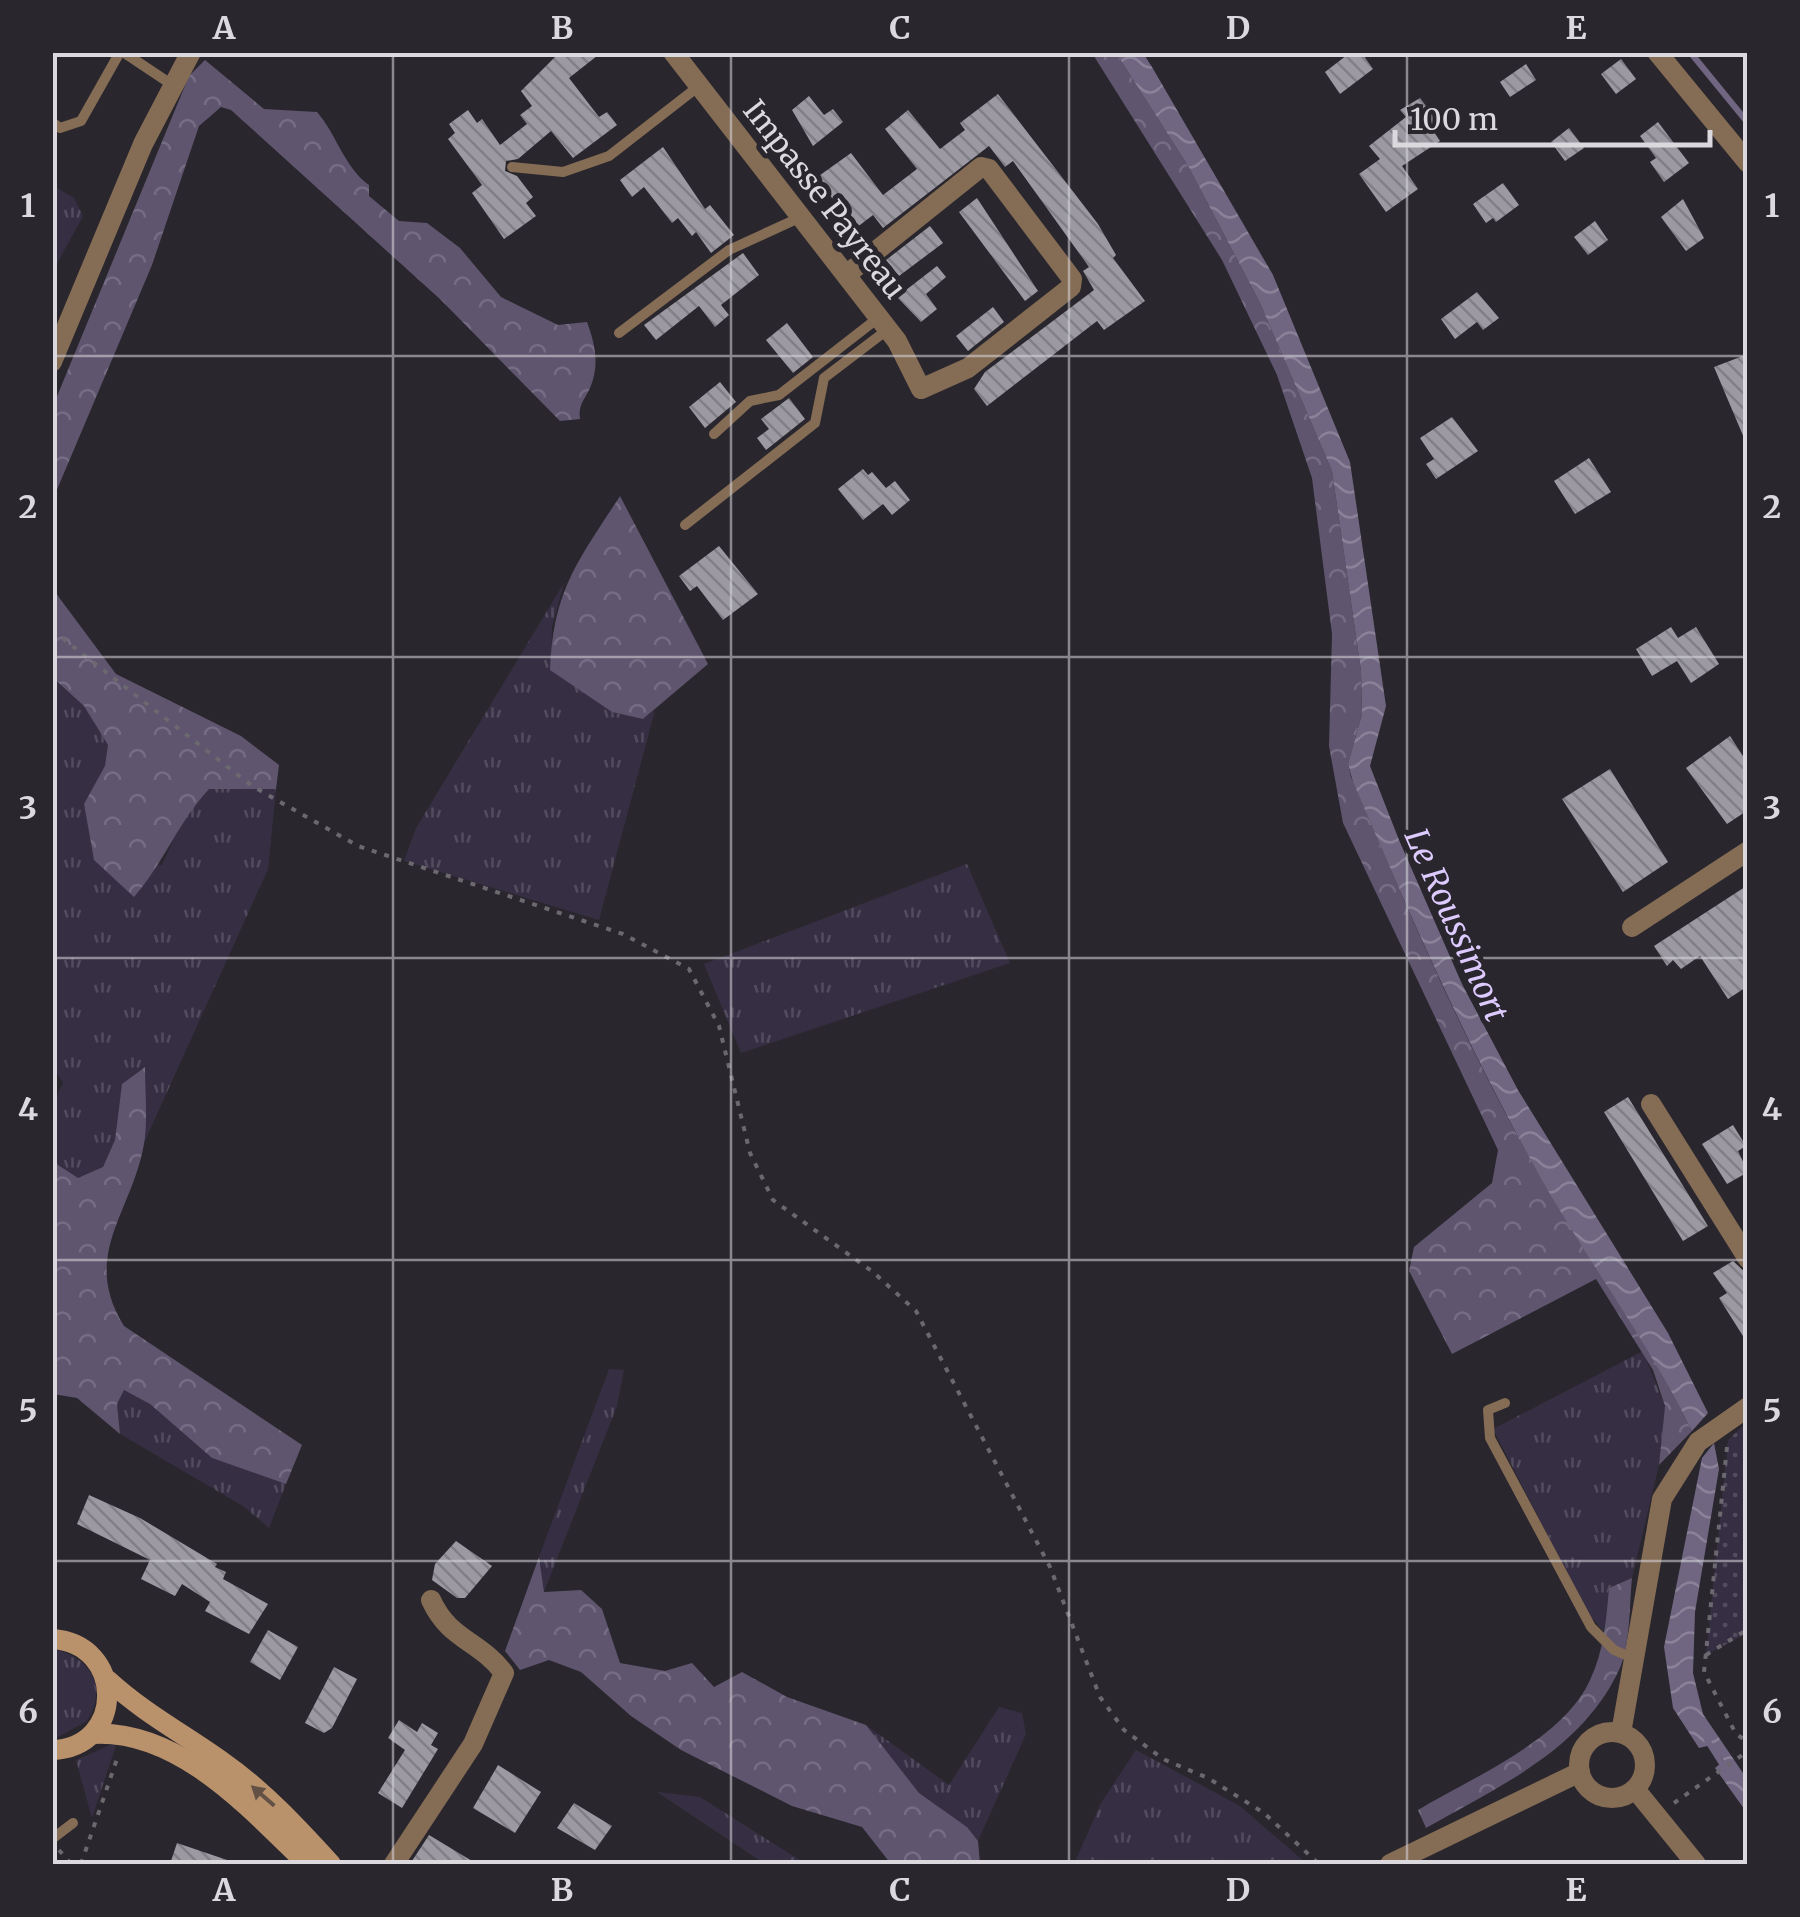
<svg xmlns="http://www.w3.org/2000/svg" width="1800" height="1917" font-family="Merriweather,serif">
	<defs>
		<pattern id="grass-tufts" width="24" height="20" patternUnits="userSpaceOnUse" patternTransform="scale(2.5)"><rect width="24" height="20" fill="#362e43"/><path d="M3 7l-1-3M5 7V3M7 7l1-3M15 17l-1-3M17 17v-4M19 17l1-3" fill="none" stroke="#524c5e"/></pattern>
		<pattern id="forest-crowns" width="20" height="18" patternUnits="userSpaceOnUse" patternTransform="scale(2.5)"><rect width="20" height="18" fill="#5f556f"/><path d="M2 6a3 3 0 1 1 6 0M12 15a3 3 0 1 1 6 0" fill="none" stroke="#756d83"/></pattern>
		<pattern id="park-dots" width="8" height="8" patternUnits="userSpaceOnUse" patternTransform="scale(2.5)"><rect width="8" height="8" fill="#362e43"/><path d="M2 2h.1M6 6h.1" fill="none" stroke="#524c5e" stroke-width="1.8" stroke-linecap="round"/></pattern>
		<pattern id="water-waves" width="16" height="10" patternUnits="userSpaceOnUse" patternTransform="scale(2.5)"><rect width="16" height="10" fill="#706681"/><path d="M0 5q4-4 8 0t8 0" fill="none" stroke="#8a8298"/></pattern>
		<pattern id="building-back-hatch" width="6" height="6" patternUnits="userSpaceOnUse" patternTransform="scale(2.5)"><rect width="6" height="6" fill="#9c99a2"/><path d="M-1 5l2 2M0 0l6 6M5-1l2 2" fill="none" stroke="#817f86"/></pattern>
	</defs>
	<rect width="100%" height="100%" fill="#29262d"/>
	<!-- grass -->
	<g fill="url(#grass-tufts)">
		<path d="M52 185 74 198 83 216 53 271Z"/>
		<path d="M564 583 552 627 551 670 612 712 643 719 655 710 599 920 404 861 416 828Z"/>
		<path d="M52 678 84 706 108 745 106 766 84 804 94 859 162 865 183 818 209 788 276 789 268 869 144 1143V1067L122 1084 115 1140 103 1167 78 1179C72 1174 62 1169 58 1164 43 1144 52 1102 63 1083L52 1065Z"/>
		<path d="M967 864 1010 963 741 1053 704 964Z"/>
		<path d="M1643 1351 1665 1406 1659 1465 1632 1578 1609 1588 1604 1632 1587 1612 1493 1429Z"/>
		<path d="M609 1369 624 1370 617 1406 544 1592 539 1557Z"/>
		<path d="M124 1390 150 1404 212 1458 286 1484 269 1528 243 1506 120 1434 117 1404Z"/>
		<path d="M53 1649C89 1656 109 1687 87 1721L58 1737H53Z"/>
		<path d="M999 1707 1022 1713 1026 1734 978 1841 967 1827 919 1793 866 1725 949 1785Z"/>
		<path d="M117 1742 92 1818 76 1760Z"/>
		<path d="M1136 1750 1240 1806 1307 1864H1074L1101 1803Z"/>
		<path d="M657 1792 700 1797 806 1864H765Z"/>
	</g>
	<!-- forest -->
	<g fill="url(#forest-crowns)">
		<path d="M1092 53H1116L1188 166 1259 301 1332 471 1361 671 1362 714 1348 764 1351 777C1410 915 1468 1052 1544 1183 1592 1266 1650 1343 1692 1431L1659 1465 1665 1406 1653 1370 1596 1279 1452 1354 1409 1271 1414 1247 1492 1183 1498 1150 1343 823 1329 746 1332 634 1312 478 1277 375 1222 260Z"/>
		<path d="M205 60 264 109 317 112C337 135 344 167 369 185V196L399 221 427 223 460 248 501 297 558 325 587 322C595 344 600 365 590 388 584 401 578 405 580 419L560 421 441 300 231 110 221 107 199 126 152 265 53 499V406L189 76Z"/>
		<path d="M620 496 708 664 643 719 612 712 550 670C553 590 578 561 620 496Z"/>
		<path d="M52 588 116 674 241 736 279 765 276 789H209C177 824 165 861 134 897L94 860 84 804 105 766 108 745 84 706 53 678Z"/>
		<path d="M145 1067C145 1091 148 1120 144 1144 132 1213 80 1255 124 1326L302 1445 286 1484 212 1458 150 1404 124 1390 117 1404 120 1434 77 1398 53 1394V1153L58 1165 78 1178 103 1167 115 1140 122 1084Z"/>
		<path d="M539 1557 544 1592 581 1590 602 1609 620 1663 665 1671 692 1663 714 1687 742 1672 787 1697 866 1725 919 1793 967 1827 978 1841 980 1864H891L862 1827 792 1806 681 1750 631 1716 581 1672 549 1660 520 1670 505 1651Z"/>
		<path d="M1632 1578C1629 1605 1631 1645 1619 1670 1581 1751 1499 1786 1426 1828L1418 1810C1473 1777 1564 1739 1590 1680 1604 1651 1606 1620 1609 1588Z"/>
	</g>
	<!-- park -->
	<path fill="url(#park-dots)" d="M1747 1422V1633L1706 1655 1728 1440Z"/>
	<!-- water -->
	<g fill="url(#water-waves)">
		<path d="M1116 53H1143L1152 67 1273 275 1350 462 1386 706 1370 766 1399 840 1462 984 1518 1090 1668 1333 1708 1413 1692 1431C1649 1343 1591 1266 1543 1182 1470 1053 1411 918 1353 782L1348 764 1362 714 1361 671 1332 471 1259 301 1188 166Z"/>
		<path d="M1714 1443 1719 1469 1695 1612 1693 1673 1703 1714 1747 1779V1813L1715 1768 1724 1761 1711 1745 1699 1748 1673 1708 1664 1647 1702 1458Z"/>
	</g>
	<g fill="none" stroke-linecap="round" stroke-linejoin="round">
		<!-- stream -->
		<g stroke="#706681" stroke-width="6">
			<path d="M1690 52 1748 123"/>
			<path d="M1707 1740 1724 1767"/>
		</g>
	</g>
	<!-- building -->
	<g fill="url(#building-back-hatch)">
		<path d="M560 52H602L569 78 599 117 607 112 617 125 573 158 551 131 518 159 506 161 505 171 517 176 533 197 526 203 536 216 504 239 472 193 482 185 448 139 455 133 449 124 468 110 477 123 482 119 500 145 527 124 520 115 532 106 521 91Z"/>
		<path d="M1351 52H1361L1373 69 1340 94 1325 72Z"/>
		<path d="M1621 59 1636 79 1616 94 1601 74Z"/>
		<path d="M1526 64 1536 80 1510 97 1500 82Z"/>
		<path d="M998 94 1098 224 1116 255 1113 258 1145 301 1104 330 1097 321 987 406 974 389 985 372 1094 290 1083 271 1089 267 1013 161 1005 167 989 146 883 228 873 215 856 228 816 178 851 153 883 195 917 169 885 129 908 110 940 149 965 130 960 123Z"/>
		<path d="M809 96 824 115 833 109 843 122 813 146 792 110Z"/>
		<path d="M1420 98 1442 127 1434 132 1440 141 1402 166 1418 189 1386 212 1359 174 1380 159 1369 146 1406 117 1400 110Z"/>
		<path d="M1658 122 1689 163 1664 182 1650 162 1656 158 1640 136Z"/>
		<path d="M1569 128 1584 148 1565 161 1551 142Z"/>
		<path d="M663 147 705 209 710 205 734 235 711 253 696 232 692 236 678 218 672 223 644 187 632 197 620 180Z"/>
		<path d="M1503 183 1519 205 1496 222 1493 218 1486 223 1473 204Z"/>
		<path d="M977 198 1038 291 1025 301 959 212Z"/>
		<path d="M1683 199 1704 238 1686 251 1661 217Z"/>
		<path d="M1595 221 1608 240 1588 255 1574 237Z"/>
		<path d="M930 226 943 243 899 276 886 260Z"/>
		<path d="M743 253 759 275 721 305 729 315 715 327 699 306 656 340 644 325Z"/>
		<path d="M937 266 946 277 926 294 937 309 921 322 897 297Z"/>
		<path d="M1477 292 1499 318 1483 330 1477 322 1455 339 1441 319Z"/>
		<path d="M993 307 1004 322 968 351 956 336Z"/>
		<path d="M787 323 813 357 793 373 766 340Z"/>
		<path d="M1748 354V445H1747L1714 367Z"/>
		<path d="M720 382 736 402 705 428 689 407Z"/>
		<path d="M789 398 805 419 766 450 757 438 769 429 761 419Z"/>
		<path d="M1452 417 1478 451 1436 479 1426 464 1434 459 1420 438Z"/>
		<path d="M1589 458 1611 492 1575 514 1554 481Z"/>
		<path d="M863 469 868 475 872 472 886 488 895 481 910 500 892 515 883 504 863 520 838 489Z"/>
		<path d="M719 546 758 594 723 620 697 586 690 591 679 576Z"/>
		<path d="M1671 627 1678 638 1696 627 1719 664 1691 683 1677 661 1652 676 1636 649Z"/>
		<path d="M1730 736 1748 764V810L1727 824 1686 768Z"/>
		<path d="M1610 769 1668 862 1623 892 1562 799Z"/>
		<path d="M1748 885V986L1728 999 1700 956 1681 969 1673 960 1667 966 1654 946Z"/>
		<path d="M1628 1097 1708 1226 1683 1241 1604 1112Z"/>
		<path d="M1733 1125 1746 1146 1738 1151 1748 1172 1727 1184 1702 1144Z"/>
		<path d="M1733 1261 1748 1275V1344L1719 1298 1727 1293 1713 1273Z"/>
		<path d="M89 1495 140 1518 217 1564 215 1567 226 1572 223 1579 268 1604 249 1634 205 1611 210 1602 182 1584 175 1596 141 1579 150 1560 77 1524Z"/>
		<path d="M456 1541 492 1566 465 1598H457L432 1580 435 1564Z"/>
		<path d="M268 1630 298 1647 280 1680 250 1662Z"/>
		<path d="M334 1667 357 1679 332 1728 324 1733 305 1723Z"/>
		<path d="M399 1720 417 1732 422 1723 438 1733 431 1745 438 1749 402 1808 378 1793 405 1750 388 1738Z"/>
		<path d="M498 1765 541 1792 515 1833 473 1808Z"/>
		<path d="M574 1803 612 1826 595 1850 557 1828Z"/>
		<path d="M429 1835 477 1864H410Z"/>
		<path d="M177 1843 233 1862V1864H170Z"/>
	</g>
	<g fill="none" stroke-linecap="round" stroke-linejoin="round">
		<!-- path -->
		<g stroke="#6b696f" stroke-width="4" stroke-dasharray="5 8" stroke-linecap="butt">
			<path d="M52 630 252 786 358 846 623 934 689 969 719 1026 750 1153 773 1200 873 1272 916 1311 1050 1567 1100 1697 1124 1730 1163 1759 1208 1778 1264 1813 1319 1864"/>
			<path d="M1727 1447 1704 1672 1736 1734 1748 1742"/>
			<path d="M1706 1655 1748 1629"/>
			<path d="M1674 1803 1748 1751"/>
			<path d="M59 1850 71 1864"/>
			<path d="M81 1864 118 1756"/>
		</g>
		<!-- service -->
		<g stroke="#846c55" stroke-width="10">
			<path d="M123 52 171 84"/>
			<path d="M52 122 60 128 81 121 120 52"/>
			<path d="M512 167 563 172 609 156 699 86"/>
			<path d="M619 333 729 250 801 217"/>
			<path d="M714 434 750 401 779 395 878 318"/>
			<path d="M685 525 815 423 824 378 887 330"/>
			<path d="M1505 1403 1488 1410 1490 1438 1591 1627 1614 1650 1635 1659"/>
			<path d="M52 1839 73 1823"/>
		</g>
		<!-- minor -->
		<g stroke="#846c55" stroke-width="20">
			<path d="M673 52 897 341 921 389 968 368 1071 287 1072 279 989 169 981 167 846 275"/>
			<path d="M1657 52 1748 163"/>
			<path d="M52 362 143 144 191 52"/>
			<path d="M1632 927 1748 851"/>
			<path d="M1651 1104 1748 1259"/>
			<path d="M1635 1789 1696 1864"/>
			<path d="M394 1864 473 1744 504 1673C478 1639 450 1641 431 1600"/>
		</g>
		<!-- tertiary -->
		<g stroke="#846c55" stroke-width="20">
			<circle cx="1612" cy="1765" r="33"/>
			<path d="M1621 1733 1662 1499 1698 1442 1748 1407"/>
			<path d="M1390 1864 1580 1772"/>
		</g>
		<!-- secondary -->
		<g stroke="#b9926c" stroke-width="20">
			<path d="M52 1639C125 1643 126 1748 52 1750"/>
			<path d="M108 1680C144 1713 184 1734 223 1762 263 1790 298 1828 331 1864"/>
			<path d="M93 1734C179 1729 250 1809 307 1864"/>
		</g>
	</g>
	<!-- one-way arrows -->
	<defs><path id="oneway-solid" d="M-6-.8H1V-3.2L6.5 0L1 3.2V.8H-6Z" transform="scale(2.5)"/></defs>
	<use fill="#635146" href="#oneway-solid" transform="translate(263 1796) rotate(-139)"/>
	<!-- grid -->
	<path fill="none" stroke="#dbd9de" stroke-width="2.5" stroke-opacity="0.55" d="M393 52V1864M731 52V1864M1069 52V1864M1407 52V1864M52 356H1748M52 657H1748M52 958H1748M52 1260H1748M52 1561H1748"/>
	<g text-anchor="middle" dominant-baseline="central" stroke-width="10" stroke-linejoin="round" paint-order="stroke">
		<!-- street labels -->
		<g font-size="30" fill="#dbd9de" stroke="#29262d">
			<text transform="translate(825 199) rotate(52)">Impasse Payreau</text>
		</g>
		<!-- water labels -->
		<g font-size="32" font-style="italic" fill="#ddcafe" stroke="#29262d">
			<text transform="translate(1456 925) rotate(66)">Le Roussimort</text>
		</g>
	</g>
	<!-- border -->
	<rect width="1800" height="1917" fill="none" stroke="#29262d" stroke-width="110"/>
	<!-- scale -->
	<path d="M1395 130v15h315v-15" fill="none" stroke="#dbd9de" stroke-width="5"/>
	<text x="1410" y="130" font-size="30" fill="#dbd9de" stroke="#29262d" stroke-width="8" paint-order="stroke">100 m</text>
	<rect x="55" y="55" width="1690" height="1807" fill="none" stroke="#dbd9de" stroke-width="4"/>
	<g font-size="32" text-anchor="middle" font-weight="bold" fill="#dbd9de">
		<text x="224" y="39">A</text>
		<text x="562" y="39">B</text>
		<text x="900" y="39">C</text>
		<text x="1238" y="39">D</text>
		<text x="1576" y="39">E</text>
		<text x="28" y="217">1</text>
		<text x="1772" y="217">1</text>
		<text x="28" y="518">2</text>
		<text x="1772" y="518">2</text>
		<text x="28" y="819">3</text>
		<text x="1772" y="819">3</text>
		<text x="28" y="1120">4</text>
		<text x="1772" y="1120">4</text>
		<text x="28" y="1422">5</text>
		<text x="1772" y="1422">5</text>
		<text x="28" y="1723">6</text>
		<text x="1772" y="1723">6</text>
		<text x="224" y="1901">A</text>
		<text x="562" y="1901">B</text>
		<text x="900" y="1901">C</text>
		<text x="1238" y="1901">D</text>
		<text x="1576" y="1901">E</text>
	</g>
</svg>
